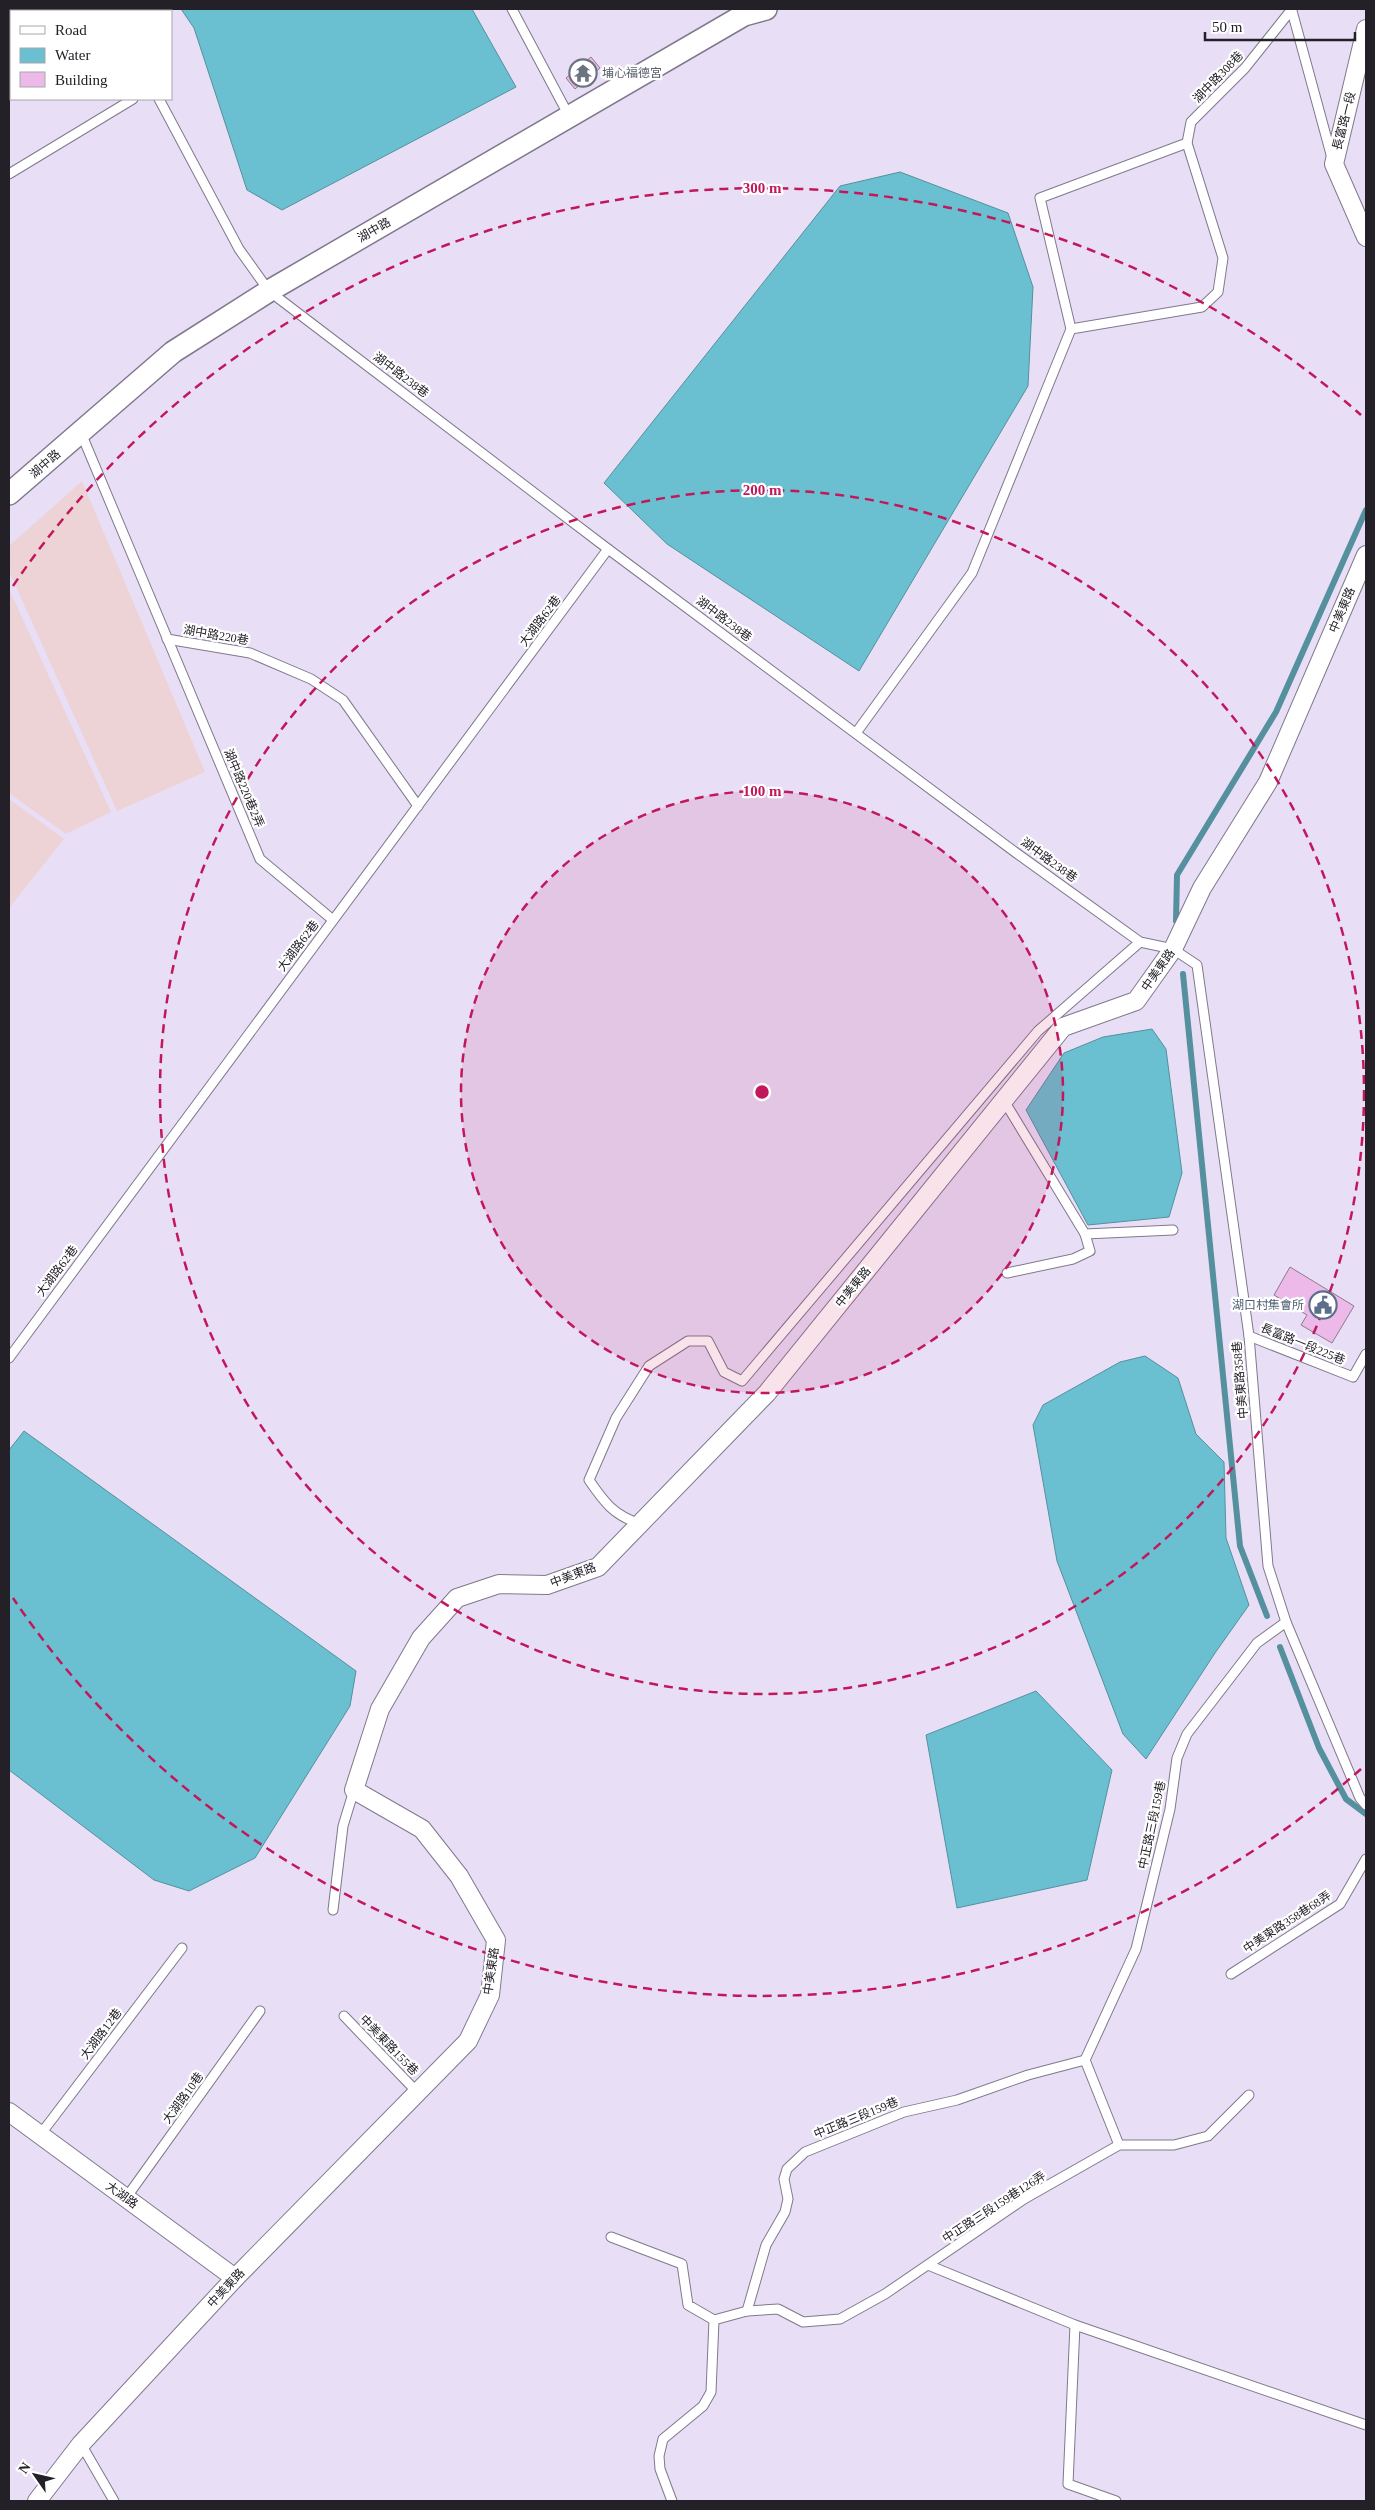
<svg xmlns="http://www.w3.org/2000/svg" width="1375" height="2510" font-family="'Times New Roman','Noto Sans TC',serif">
	<rect width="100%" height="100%" fill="#e8dff6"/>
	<!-- industrial -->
	<g fill="#edd2d6">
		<path d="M82 481 205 772 117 811 9 571V546Z"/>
		<path d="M9 589 111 812 66 834 9 793Z"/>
		<path d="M9 799 64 839 9 908Z"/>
	</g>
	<!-- water -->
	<g fill="#6ac0d0" stroke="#55909e">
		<path d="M181 9H472L516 87 282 210 247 190 194 28Z"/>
		<path d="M900 172 1008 213 1033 287 1028 386 859 671 667 544 604 483 840 186Z"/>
		<path d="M1152 1029 1166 1049 1182 1173 1169 1217 1088 1225 1026 1110 1064 1053 1103 1037Z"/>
		<path d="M1145 1356 1178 1378 1196 1434 1224 1462 1226 1538 1249 1605 1215 1653 1146 1759 1123 1734 1057 1561 1033 1425 1043 1405 1120 1362Z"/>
		<path d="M24 1431 356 1671 350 1706 255 1858 189 1891 154 1880 9 1770V1450Z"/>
		<path d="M1036 1691 1112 1770 1087 1880 957 1908 926 1735Z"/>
	</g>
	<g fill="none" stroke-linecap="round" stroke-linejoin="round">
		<!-- stream -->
		<g stroke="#55909e" stroke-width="6">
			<path d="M1176 921 1177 875 1276 712 1366 510"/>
			<path d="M1183 974 1240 1546 1267 1616"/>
			<path d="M1280 1647 1319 1748 1346 1799 1366 1814"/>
		</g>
	</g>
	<!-- building -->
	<g fill="#edb9e9" stroke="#8d7b8b">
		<path d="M591 57 600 68 575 89 566 78Z"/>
		<path d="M1290 1267 1354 1306 1332 1343 1301 1325 1307 1315 1274 1295Z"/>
	</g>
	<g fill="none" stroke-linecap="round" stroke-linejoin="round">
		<!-- service casing -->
		<g stroke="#80788c" stroke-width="11">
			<g id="service">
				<path d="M512 9 569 116"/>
				<path d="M1292 11 1332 158"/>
				<path d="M159 99 239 249 269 291 608 549 1015 852 1140 942 1173 949 1197 965 1249 1336 1268 1566 1286 1622 1360 1798 1366 1805"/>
				<path d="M9 174 133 99"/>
				<path d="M1071 329 1202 307 1218 292 1223 258 1187 143 1191 122 1245 68 1292 9"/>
				<path d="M81 433 260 859 333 920"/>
				<path d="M167 639 250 653 311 679 343 700 418 806"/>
				<path d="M856 733 972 573 1071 329 1040 198 1187 143"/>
				<path d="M1003 1099 1085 1234 1173 1230"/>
				<path d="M1007 1273 1073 1259 1090 1251 1085 1234"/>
				<path d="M1249 1336 1353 1377 1366 1354"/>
				<path d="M9 1358 608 549"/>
				<path d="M641 1524C614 1516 604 1502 589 1480L616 1418 649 1366 688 1341H708L724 1372 742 1381 1038 1031 1140 942"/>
				<path d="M333 1910 343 1826 354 1790"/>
				<path d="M1231 1974 1340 1904 1366 1859"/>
				<path d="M344 2016 417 2092"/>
				<path d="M1085 2060 1136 1949 1170 1809 1177 1758 1187 1734 1257 1643 1286 1622"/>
				<path d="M40 2135 182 1948"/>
				<path d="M126 2198 260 2011"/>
				<path d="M611 2237 682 2264 688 2305 714 2320 747 2311 778 2309 803 2322 840 2319 885 2294 1024 2199 1119 2145H1174L1208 2136 1249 2095"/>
				<path d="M928 2265 1075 2325 1366 2425"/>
				<path d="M747 2311 766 2245 785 2212 788 2199 784 2179 787 2169 805 2152 904 2112 957 2100 1028 2075 1085 2060 1119 2145"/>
				<path d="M1075 2325 1068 2484 1116 2501"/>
				<path d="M81 2444 114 2501"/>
				<path d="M672 2501 660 2469 659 2456 663 2439 703 2406 711 2392 714 2320"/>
			</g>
		</g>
		<!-- minor casing -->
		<g stroke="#80788c" stroke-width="20">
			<g id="minor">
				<path d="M1366 29 1334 164 1366 237"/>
				<path d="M9 2112 235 2278"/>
				<path d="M37 2501 81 2444 235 2278 468 2041 490 1995 496 1940 459 1876 422 1829 354 1790 380 1709 421 1638 457 1598 499 1584 547 1585 598 1567 767 1393 1063 1027 1136 1001 1173 949 1202 888 1268 782 1366 555"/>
			</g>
		</g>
		<!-- tertiary casing -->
		<g stroke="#80788c" stroke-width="24">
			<path id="tertiary" d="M9 494 173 352 269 291 744 15 766 9"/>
		</g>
		<!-- service -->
		<use href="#service" stroke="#fff" stroke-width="9"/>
		<!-- minor -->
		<use href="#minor" stroke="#fff" stroke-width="18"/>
		<!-- tertiary -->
		<use href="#tertiary" stroke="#fff" stroke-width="21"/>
	</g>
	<!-- distance rings -->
	<circle cx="762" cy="1092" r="301" fill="#c2185b" fill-opacity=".12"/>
	<g fill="none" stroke="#c2185b" stroke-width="2.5" stroke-dasharray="9 6">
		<circle cx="762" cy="1092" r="301"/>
		<circle cx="762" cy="1092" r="602"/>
		<path d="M1361 1769A904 904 0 0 1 13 1598M13 586A904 904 0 0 1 1361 415"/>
	</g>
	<!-- icons -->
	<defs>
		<g id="temple-ring" transform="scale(1.4375)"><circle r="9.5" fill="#fff" stroke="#6b7280" stroke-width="1.5"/><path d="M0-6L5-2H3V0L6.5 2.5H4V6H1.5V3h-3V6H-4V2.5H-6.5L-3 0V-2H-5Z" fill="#6b7280"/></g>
		<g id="civic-ring" transform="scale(1.4375)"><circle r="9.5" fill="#fff" stroke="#5c6f8a" stroke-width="1.5"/><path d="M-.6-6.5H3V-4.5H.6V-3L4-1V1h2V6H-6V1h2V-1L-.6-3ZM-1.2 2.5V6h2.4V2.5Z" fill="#5c6f8a"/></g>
	</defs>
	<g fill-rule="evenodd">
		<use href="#temple-ring" x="583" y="73"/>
		<use href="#civic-ring" x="1323" y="1305"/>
	</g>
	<g text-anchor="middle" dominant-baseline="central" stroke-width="4.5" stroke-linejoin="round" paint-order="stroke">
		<!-- worship labels -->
		<g font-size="12" fill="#5b616d" stroke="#fff" text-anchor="start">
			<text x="602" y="73">埔心福德宮</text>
		</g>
		<!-- street labels -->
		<g font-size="12" fill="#232028" stroke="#fff">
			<text transform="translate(1218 77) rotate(-46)">湖中路308巷</text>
			<text transform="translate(1344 121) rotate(-76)">長富路一段</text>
			<text transform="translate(374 230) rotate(-30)">湖中路</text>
			<text transform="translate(401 375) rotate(37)">湖中路238巷</text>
			<text transform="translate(45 464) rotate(-41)">湖中路</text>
			<text transform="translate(1342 610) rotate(-67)">中美東路</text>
			<text transform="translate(724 619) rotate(37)">湖中路238巷</text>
			<text transform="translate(540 621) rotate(-53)">大湖路62巷</text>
			<text transform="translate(216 635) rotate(10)">湖中路220巷</text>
			<text transform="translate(244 788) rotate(67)">湖中路220巷2弄</text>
			<text transform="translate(1049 860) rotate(36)">湖中路238巷</text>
			<text transform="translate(298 946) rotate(-53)">大湖路62巷</text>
			<text transform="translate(1158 970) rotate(-55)">中美東路</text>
			<text transform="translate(57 1271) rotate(-53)">大湖路62巷</text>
			<text transform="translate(853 1287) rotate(-51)">中美東路</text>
			<text transform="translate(1303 1344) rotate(22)">長富路一段225巷</text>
			<text transform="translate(1240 1380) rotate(-95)">中美東路358巷</text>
			<text transform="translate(573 1575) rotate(-21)">中美東路</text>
			<text transform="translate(1152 1825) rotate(-78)">中正路三段159巷</text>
			<text transform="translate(1287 1922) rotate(-33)">中美東路358巷68弄</text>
			<text transform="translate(491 1971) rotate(-82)">中美東路</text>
			<text transform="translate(101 2034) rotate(-53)">大湖路12巷</text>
			<text transform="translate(389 2045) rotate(46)">中美東路155巷</text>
			<text transform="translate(183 2098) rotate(-54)">大湖路10巷</text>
			<text transform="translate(856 2118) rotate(-22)">中正路三段159巷</text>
			<text transform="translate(122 2195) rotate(36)">大湖路</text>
			<text transform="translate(994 2207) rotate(-33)">中正路三段159巷126弄</text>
			<text transform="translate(226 2288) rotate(-47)">中美東路</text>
		</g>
		<!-- service labels -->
		<g font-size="12" fill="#4e5e75" stroke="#fff" text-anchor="end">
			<text x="1304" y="1305">湖口村集會所</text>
		</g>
	</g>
	<circle cx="762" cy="1092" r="8" fill="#c2185b" stroke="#fff" stroke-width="2.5"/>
	<g font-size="15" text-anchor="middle" font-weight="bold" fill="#c2185b" stroke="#fff" stroke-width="4.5" stroke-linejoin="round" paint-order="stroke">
		<text x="762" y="193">300 m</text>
		<text x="762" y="495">200 m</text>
		<text x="762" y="796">100 m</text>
	</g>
	<!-- border -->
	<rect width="1375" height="2510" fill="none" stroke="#232028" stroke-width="20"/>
	<!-- legend -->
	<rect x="10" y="10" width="162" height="90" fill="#ffffff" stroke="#a7a6a9"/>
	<rect x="20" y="26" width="25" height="8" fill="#ffffff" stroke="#a7a6a9"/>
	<text x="55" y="35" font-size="15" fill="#232028">Road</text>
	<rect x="20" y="48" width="25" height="15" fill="#6ac0d0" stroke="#a7a6a9"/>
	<text x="55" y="60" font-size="15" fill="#232028">Water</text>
	<rect x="20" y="72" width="25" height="15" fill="#edb9e9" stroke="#a7a6a9"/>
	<text x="55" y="85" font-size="15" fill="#232028">Building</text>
	<!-- north arrow -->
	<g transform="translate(35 2475) rotate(304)" stroke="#ffffff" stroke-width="4" paint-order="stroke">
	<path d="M0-4L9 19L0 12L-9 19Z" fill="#232028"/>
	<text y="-8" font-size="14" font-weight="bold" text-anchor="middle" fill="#232028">N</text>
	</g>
	<!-- scale -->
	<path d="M1205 32v8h150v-8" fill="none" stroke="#232028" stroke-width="2.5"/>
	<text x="1212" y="32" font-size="15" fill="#232028" stroke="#ffffff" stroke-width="4" paint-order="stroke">50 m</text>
</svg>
